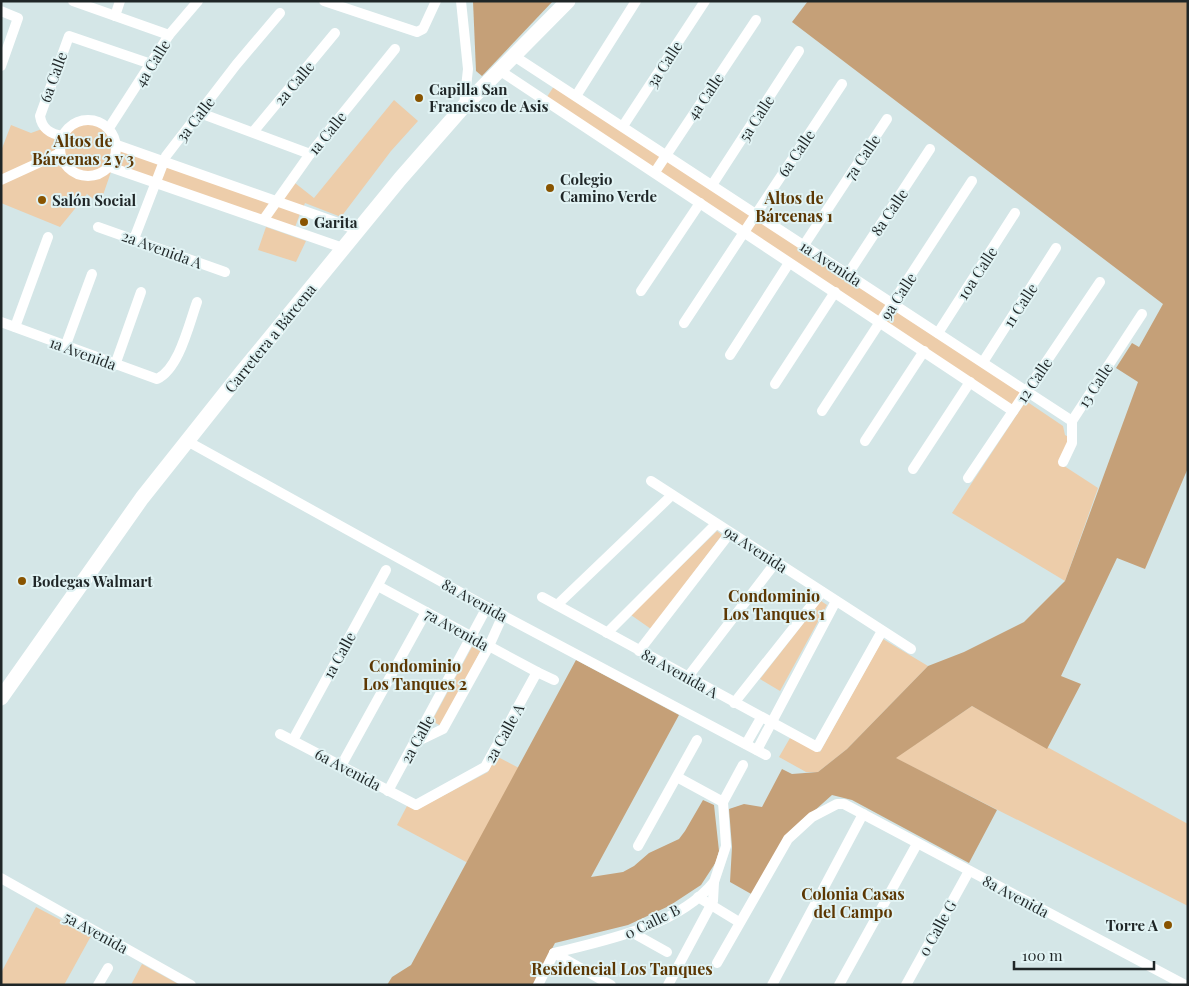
<svg xmlns="http://www.w3.org/2000/svg" width="1189" height="986" font-family="'Playfair Display',serif">
	<rect width="100%" height="100%" fill="#d4e6e7"/>
	<!-- green -->
	<g fill="#edcdaa">
		<path d="M556 83 1027 391 1013 411 545 100Z"/>
		<path d="M394 100 418 121 391 151 341 217 305 203 303 208 286 202 283 197 295 183 314 198Z"/>
		<path d="M88 120C104 122 111 130 118 145L301 211 294 230 110 167C68 202 35 129 88 120Z"/>
		<path d="M11 125 31 133 42 129 60 137 58 152 1 176V151Z"/>
		<path d="M59 157C67 172 81 183 98 176 104 174 108 170 112 169L103 195 96 201 87 194 60 227 1 203V183Z"/>
		<path d="M266 227 306 241 296 262 258 250Z"/>
		<path d="M1026 401 1063 426 1065 435 1072 439 1058 462 1098 488 1065 581 952 513Z"/>
		<path d="M717 531 722 535 651 629 631 615Z"/>
		<path d="M821 601 827 605 780 691 760 679Z"/>
		<path d="M883 639 928 666 847 749 818 772H806L779 757 790 738 820 752Z"/>
		<path d="M473 645 481 650 441 726 432 721Z"/>
		<path d="M972 706 1188 824V906L895 758Z"/>
		<path d="M496 756 519 768 468 863 397 825 407 806 416 810 488 772Z"/>
		<path d="M36 907 91 936 64 985H1V973Z"/>
		<path d="M142 964 180 985H131Z"/>
	</g>
	<!-- forest -->
	<g fill="#c5a078">
		<path d="M473 1H553L482 76 476 71Z"/>
		<path d="M808 1H1188V468L1145 569 1117 558 1061 676 1081 684 1047 749 972 706 896 758 997 810 969 863 852 800 832 795 794 829 753 895 730 882 732 847 729 809 744 804 762 807 782 769 792 774 818 772 847 749 928 666 964 652 1024 622 1065 581 1138 382 1116 368 1132 343 1139 347 1163 304 792 22Z"/>
		<path d="M576 660 679 715 591 877 623 872 634 866 649 853 679 839 685 831 703 800 714 805 719 851 716 862 701 885 669 906 628 925 555 943 533 985H387L392 977 411 965Z"/>
	</g>
	<g fill="none" stroke-linecap="round" stroke-linejoin="round">
		<!-- street -->
		<g stroke="#fff" stroke-width="10">
			<path d="M73 1 169 35"/>
			<path d="M324 1 417 32 423 29 436 1"/>
			<path d="M461 1 468 69 464 106"/>
			<path d="M1 11 18 18 1 66"/>
			<path d="M115 16 120 1"/>
			<path d="M514 56 1072 421"/>
			<path d="M499 70 1013 411"/>
			<path d="M576 96 636 1"/>
			<path d="M200 113 310 154"/>
			<circle cx="88" cy="148" r="28"/>
			<path d="M623 126 705 1"/>
			<path d="M109 128 169 35 198 1"/>
			<path d="M253 132 335 33"/>
			<path d="M63 136C50 134 42 129 40 116L69 36 151 64"/>
			<path d="M117 145 358 230"/>
			<path d="M110 167 343 248"/>
			<path d="M655 172 756 20"/>
			<path d="M1 180 60 153"/>
			<path d="M712 185 799 51"/>
			<path d="M264 219 310 154 395 49"/>
			<path d="M98 227 225 272"/>
			<path d="M134 239 166 156 236 65 280 13"/>
			<path d="M804 245 887 119"/>
			<path d="M848 274 930 149"/>
			<path d="M641 291 700 203"/>
			<path d="M1 322 157 379C179 369 189 324 197 302"/>
			<path d="M684 323 842 84"/>
			<path d="M15 327 48 237"/>
			<path d="M938 333 1015 213"/>
			<path d="M65 347 92 274"/>
			<path d="M730 355 789 263"/>
			<path d="M983 362 1056 248"/>
			<path d="M115 365 141 292"/>
			<path d="M775 384 835 292"/>
			<path d="M822 411 972 181"/>
			<path d="M187 441 487 607 766 755"/>
			<path d="M865 441 924 351"/>
			<path d="M1063 462 1072 443V421L1142 314"/>
			<path d="M913 469 970 382"/>
			<path d="M968 478 1100 282"/>
			<path d="M651 481 911 649"/>
			<path d="M378 586 537 672"/>
			<path d="M542 597 817 747 882 631"/>
			<path d="M557 605 672 495"/>
			<path d="M607 633 716 524"/>
			<path d="M639 651 730 533"/>
			<path d="M687 678 776 562"/>
			<path d="M734 703 822 592"/>
			<path d="M280 734 416 805 485 767 537 672 554 680"/>
			<path d="M293 740 386 570"/>
			<path d="M416 742 443 729 489 646 503 615"/>
			<path d="M746 744 761 718"/>
			<path d="M757 750 836 601"/>
			<path d="M341 766 426 612"/>
			<path d="M677 777 723 802"/>
			<path d="M388 791 487 607"/>
			<path d="M638 846 697 740"/>
			<path d="M1 878 191 985"/>
			<path d="M698 897 739 922"/>
			<path d="M633 933 667 952"/>
			<path d="M554 953C607 940 678 926 714 882"/>
			<path d="M554 953 611 985"/>
			<path d="M717 963 788 839 812 817 837 804H844L1185 985"/>
			<path d="M98 985 108 968"/>
			<path d="M538 985 554 953"/>
			<path d="M668 985 713 901 714 882 726 846 723 802 743 765"/>
			<path d="M772 985 863 814"/>
			<path d="M839 985 917 844"/>
			<path d="M906 985 969 871"/>
		</g>
		<!-- primary -->
		<path stroke="#fff" stroke-width="15" d="M1 698 142 498 242 372 400 179 464 106 568 1"/>
	</g>
	<!-- markers -->
	<g fill="#895400" stroke="#e1f3f4" stroke-width="2">
		<circle cx="419" cy="98" r="5"/>
		<circle cx="550" cy="188" r="5"/>
		<circle cx="42" cy="200" r="5"/>
		<circle cx="304" cy="222" r="5"/>
		<circle cx="22" cy="581" r="5"/>
		<circle cx="1168" cy="925" r="5"/>
	</g>
	<g text-anchor="middle" dominant-baseline="central" stroke-width="4" stroke-linejoin="round" paint-order="stroke">
		<!-- street labels -->
		<g font-size="15" fill="#1f2627" stroke="#e1f3f4">
			<text transform="translate(152 63) rotate(-58)">4a Calle</text>
			<text transform="translate(664 64) rotate(-57)">3a Calle</text>
			<text transform="translate(53 77) rotate(-70)">6a Calle</text>
			<text transform="translate(294 83) rotate(-50)">2a Calle</text>
			<text transform="translate(705 96) rotate(-56)">4a Calle</text>
			<text transform="translate(756 118) rotate(-57)">5a Calle</text>
			<text transform="translate(195 119) rotate(-52)">3a Calle</text>
			<text transform="translate(327 133) rotate(-51)">1a Calle</text>
			<text transform="translate(796 153) rotate(-56)">6a Calle</text>
			<text transform="translate(862 157) rotate(-56)">7a Calle</text>
			<text transform="translate(889 212) rotate(-56)">8a Calle</text>
			<text transform="translate(162 249) rotate(20)">2a Avenida A</text>
			<text transform="translate(831 263) rotate(33)">1a Avenida</text>
			<text transform="translate(977 273) rotate(-57)">10a Calle</text>
			<text transform="translate(898 296) rotate(-57)">9a Calle</text>
			<text transform="translate(1020 305) rotate(-57)">11 Calle</text>
			<text transform="translate(270 338) rotate(-51)">Carretera a Bárcena</text>
			<text transform="translate(83 353) rotate(20)">1a Avenida</text>
			<text transform="translate(1034 380) rotate(-56)">12 Calle</text>
			<text transform="translate(1095 385) rotate(-57)">13 Calle</text>
			<text transform="translate(756 549) rotate(33)">9a Avenida</text>
			<text transform="translate(475 600) rotate(29)">8a Avenida</text>
			<text transform="translate(457 629) rotate(29)">7a Avenida</text>
			<text transform="translate(339 655) rotate(-61)">1a Calle</text>
			<text transform="translate(680 673) rotate(29)">8a Avenida A</text>
			<text transform="translate(504 733) rotate(-61)">2a Calle A</text>
			<text transform="translate(417 739) rotate(-61)">2a Calle</text>
			<text transform="translate(348 769) rotate(28)">6a Avenida</text>
			<text transform="translate(1016 896) rotate(28)">8a Avenida</text>
			<text transform="translate(652 921) rotate(-26)">0 Calle B</text>
			<text transform="translate(937 928) rotate(-61)">0 Calle G</text>
			<text transform="translate(96 932) rotate(29)">5a Avenida</text>
		</g>
		<!-- poi labels -->
		<g font-size="15" font-weight="bold" fill="#1f2627" stroke="#e1f3f4" text-anchor="start">
			<text x="429" y="89">Capilla San<tspan x="429" dy="17">Francisco de Asis</tspan></text>
			<text x="560" y="179">Colegio<tspan x="560" dy="17">Camino Verde</tspan></text>
			<text x="52" y="200">Salón Social</text>
			<text x="314" y="222">Garita</text>
			<text x="32" y="581">Bodegas Walmart</text>
			<text x="1158" y="925" text-anchor="end">Torre A</text>
		</g>
		<!-- neighbourhood labels -->
		<g font-size="16" font-weight="bold" fill="#5c3703" stroke="#e1f3f4">
			<text x="83" y="140">Altos de<tspan x="83" dy="18">Bárcenas 2 y 3</tspan></text>
			<text x="794" y="197">Altos de<tspan x="794" dy="18">Bárcenas 1</tspan></text>
			<text x="774" y="595">Condominio<tspan x="774" dy="18">Los Tanques 1</tspan></text>
			<text x="415" y="665">Condominio<tspan x="415" dy="18">Los Tanques 2</tspan></text>
			<text x="853" y="893">Colonia Casas<tspan x="853" dy="18">del Campo</tspan></text>
			<text x="622" y="968">Residencial Los Tanques</text>
		</g>
	</g>
	<!-- border -->
	<rect width="1189" height="986" fill="none" stroke="#1f2627" stroke-width="5"/>
	<!-- scale -->
	<path d="M1014 961v8h140v-8" fill="none" stroke="#1f2627" stroke-width="2.5"/>
	<text x="1022" y="961" font-size="15" fill="#1f2627" stroke="#e1f3f4" stroke-width="4" paint-order="stroke">100 m</text>
</svg>
